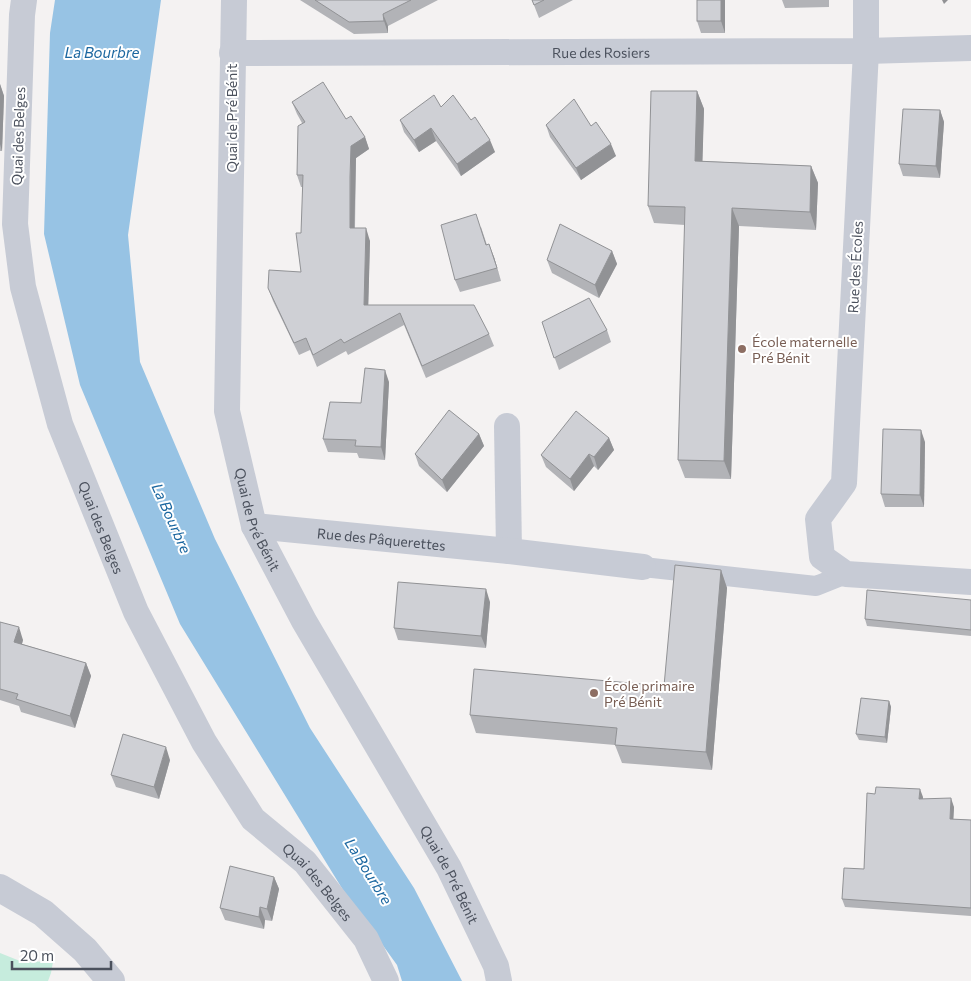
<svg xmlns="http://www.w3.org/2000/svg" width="971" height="981" font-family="Commissioner,sans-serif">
	<rect width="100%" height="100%" fill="#f4f2f2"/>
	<!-- green -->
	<path fill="#c6ecdd" d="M0 953 20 961 53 962 51 973 48 981H0Z"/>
	<!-- water -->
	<path fill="#97c3e4" d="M55 0H161L128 235 140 362 215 539 310 728 414 888 462 981H402L397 965 343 890 180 624 80 385 44 234 50 33Z"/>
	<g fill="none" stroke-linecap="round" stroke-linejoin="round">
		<!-- pedestrian -->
		<path stroke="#c7cbd5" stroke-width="20" d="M643 567 816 586 846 574"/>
		<!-- minor -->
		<g stroke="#c7cbd5" stroke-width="26">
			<path id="s1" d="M24 0 22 15 15 224 23 287 60 424 136 612 204 742 253 819 305 862 366 939 386 981"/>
			<path id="s2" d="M234 0 227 411 254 526 304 621 449 868 496 966 499 981"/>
			<path d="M866 0V51L844 483 818 519 822 557 846 574 971 582"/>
			<path id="s3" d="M232 53 866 51 971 48"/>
			<path d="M507 426 509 551"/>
			<path id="s4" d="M254 526 509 551 643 567"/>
		</g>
		<!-- tertiary -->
		<path stroke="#c7cbd5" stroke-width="28" d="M0 888 43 913 85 950 111 981"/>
	</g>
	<!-- wall -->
	<g fill="#b2b3b7">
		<path d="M300 0H438L388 26V33L354 34Z"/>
		<path d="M532 0H573L539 18Z"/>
		<path d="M697 0H725V33H701L697 21Z"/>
		<path d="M782 0H829V7L785 8Z"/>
		<path d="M0 84 4 96 2 151H0Z"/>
		<path d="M697 91 704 109 702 161 811 166 818 183 816 230 739 226 731 479 685 478 678 460 685 225 654 223 648 206Z"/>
		<path d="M292 102 346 119 365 137 369 149 356 158 355 228 370 241 368 305 489 334 494 346 426 378 404 325 348 355 346 351 317 367 310 350 299 355 273 301 268 288 301 272 303 187H301L297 175 302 123 297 114Z"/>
		<path d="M441 107 495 152 461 176 436 141 419 152 404 132 400 120Z"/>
		<path d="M940 110 944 122 940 178 903 176 899 164Z"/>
		<path d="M546 125 591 126 616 156 581 180 550 137Z"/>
		<path d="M481 227 487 245 494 257 501 281 460 292 455 280Z"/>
		<path d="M612 251 617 264 599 298 552 273 547 260Z"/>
		<path d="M542 322 607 330 611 342 559 370Z"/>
		<path d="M389 382 385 460 359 458 357 453 328 452 323 439 361 403Z"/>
		<path d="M479 434 484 446 447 492 419 466 415 454Z"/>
		<path d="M609 438 614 450 598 470 594 466 574 491 546 467 541 455Z"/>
		<path d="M925 442 924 507H885L881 494Z"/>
		<path d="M721 570 727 588 712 770 622 763 615 745 476 733 470 715 664 686Z"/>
		<path d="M971 600V636L867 626 865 619Z"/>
		<path d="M490 602 486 648 398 640 394 628Z"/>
		<path d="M0 622 23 640 22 644 86 663 91 676 75 728 21 712 19 706 0 700Z"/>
		<path d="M889 701 891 707 887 743 859 740 856 734Z"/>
		<path d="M170 760 159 799 116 787 111 775Z"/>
		<path d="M875 794 923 797V799L954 807 953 819 971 820V916L845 907 842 899 864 869Z"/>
		<path d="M274 877 279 889 272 921 265 920 264 929 225 920 220 908Z"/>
	</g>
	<!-- shaded-wall -->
	<g fill="#919295">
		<path d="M721 0H725V33L721 21Z"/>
		<path d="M942 0H948L944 4Z"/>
		<path d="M383 14 388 26V33L384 21Z"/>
		<path d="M0 84 4 96 2 151 0 144Z"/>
		<path d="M697 91 704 109 702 179 695 161Z"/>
		<path d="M940 110 944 122 940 178 936 166Z"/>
		<path d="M431 128 436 141 419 152 414 140Z"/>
		<path d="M365 137 369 149 356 158 354 241 350 228 351 146Z"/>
		<path d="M490 140 495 152 461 176 457 164Z"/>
		<path d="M611 144 616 156 581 180 576 168Z"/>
		<path d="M811 166 818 183 816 230 810 212Z"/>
		<path d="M732 208 739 226 731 479 724 461Z"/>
		<path d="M366 228 370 241 368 317 364 305Z"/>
		<path d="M489 244 494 257 501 281 497 268Z"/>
		<path d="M612 251 617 264 599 298 595 285Z"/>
		<path d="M385 370 389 382 385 460 381 447Z"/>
		<path d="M921 430 925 442 924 507 920 495Z"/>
		<path d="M479 434 484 446 447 492 442 480Z"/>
		<path d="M609 438 614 450 598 470 594 457Z"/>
		<path d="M589 454 594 466 574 491 570 479Z"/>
		<path d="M721 570 727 588 712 770 706 752Z"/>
		<path d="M486 589 490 602 486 648 481 636Z"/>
		<path d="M19 627 23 640 19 654 14 642Z"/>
		<path d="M86 663 91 676 75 728 70 716Z"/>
		<path d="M889 701 891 707 887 743 885 737Z"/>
		<path d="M166 747 170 760 159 799 154 787Z"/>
		<path d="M920 789 923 797 922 807 919 799Z"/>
		<path d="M951 798 954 807 953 827 950 819Z"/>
		<path d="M274 877 279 889 272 921 267 909Z"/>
		<path d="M260 907 265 920 264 929 259 917Z"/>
	</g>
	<!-- building -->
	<g fill="#cfd0d5" stroke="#919295">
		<path d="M315 0H411L383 14 384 21 349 22Z"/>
		<path d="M532 0H544L534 5Z"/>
		<rect x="697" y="0" width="24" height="21"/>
		<path d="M323 82 346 119 351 116 365 137 351 146 350 177V228H366L364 305H474L489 334 422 366 400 313 344 343 341 339 313 355 306 338 294 343 268 288 269 270 301 272 296 233H301L303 175H297L298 126 305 122 292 102Z"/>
		<path d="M651 91H697L695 161 811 166 810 212 732 208 724 461 678 460 685 207 648 206Z"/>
		<path d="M434 95 441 107 453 95 471 120 475 117 490 140 457 164 431 128 414 140 400 120Z"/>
		<path d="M574 99 591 126 596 122 611 144 576 168 546 125Z"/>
		<path d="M903 109 940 110 936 166 899 164Z"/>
		<path d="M476 214 486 245 489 244 497 268 455 280 441 225Z"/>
		<path d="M560 224 612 251 595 285 547 260Z"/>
		<path d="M589 298 607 330 554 358 542 322Z"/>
		<path d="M365 368 385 370 381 447 355 446 356 440 323 439 330 402 361 403Z"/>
		<path d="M449 410 479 434 442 480 415 454Z"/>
		<path d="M576 411 609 438 594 457 589 454 570 479 541 455Z"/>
		<path d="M883 429 921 430 920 495 881 494Z"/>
		<path d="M675 565 721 570 706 752 615 745 617 728 470 715 474 669 664 686Z"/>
		<path d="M398 582 486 589 481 636 394 628Z"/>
		<path d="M867 590 971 600V630L865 619Z"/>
		<path d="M0 622 19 627 14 642 86 663 70 716 16 699 18 694 0 689Z"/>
		<path d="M861 698 889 701 885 737 856 734Z"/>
		<path d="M123 734 166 747 154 787 111 775Z"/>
		<path d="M876 787 920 789 919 799 951 798 950 819 971 820V908L842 899 844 868 864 869 867 793 875 794Z"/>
		<path d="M230 866 274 877 267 909 260 907 259 917 220 908Z"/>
	</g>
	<!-- markers -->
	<g fill="#8d6e63" stroke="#fff" stroke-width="2">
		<circle cx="742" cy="349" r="5"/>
		<circle cx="594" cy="693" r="5"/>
	</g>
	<g text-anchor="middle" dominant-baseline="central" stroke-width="4" stroke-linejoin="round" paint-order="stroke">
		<!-- street labels -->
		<g font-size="14" fill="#4b515d" stroke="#fff">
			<text stroke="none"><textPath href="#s3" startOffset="369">Rue des Rosiers</textPath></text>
			<text transform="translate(231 118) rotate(-90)">Quai de Pré Bénit</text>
			<text transform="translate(18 136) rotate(-88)">Quai des Belges</text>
			<text transform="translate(855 267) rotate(-87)">Rue des Écoles</text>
			<text stroke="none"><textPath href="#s2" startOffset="524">Quai de Pré Bénit</textPath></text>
			<text stroke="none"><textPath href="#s1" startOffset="541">Quai des Belges</textPath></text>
			<text stroke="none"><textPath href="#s4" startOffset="128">Rue des Pâquerettes</textPath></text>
			<text stroke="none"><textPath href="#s2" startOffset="929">Quai de Pré Bénit</textPath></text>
			<text stroke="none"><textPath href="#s1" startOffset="961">Quai des Belges</textPath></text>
		</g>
		<!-- education labels -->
		<g font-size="14" fill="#785e54" stroke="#fff" text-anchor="start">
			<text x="752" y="341">École maternelle<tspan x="752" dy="16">Pré Bénit</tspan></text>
			<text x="604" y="685">École primaire<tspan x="604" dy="16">Pré Bénit</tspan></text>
		</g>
		<!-- water labels -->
		<g font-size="15" font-style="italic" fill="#1b67a0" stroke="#fff">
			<text x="102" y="52">La Bourbre</text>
			<text transform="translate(172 518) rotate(66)">La Bourbre</text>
			<text transform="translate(369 871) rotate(58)">La Bourbre</text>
		</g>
	</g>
	<!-- scale -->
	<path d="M12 961v8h99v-8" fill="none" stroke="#4b515d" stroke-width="2.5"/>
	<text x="20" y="961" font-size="15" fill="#4b515d" stroke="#ffffff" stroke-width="4" paint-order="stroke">20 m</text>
</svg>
